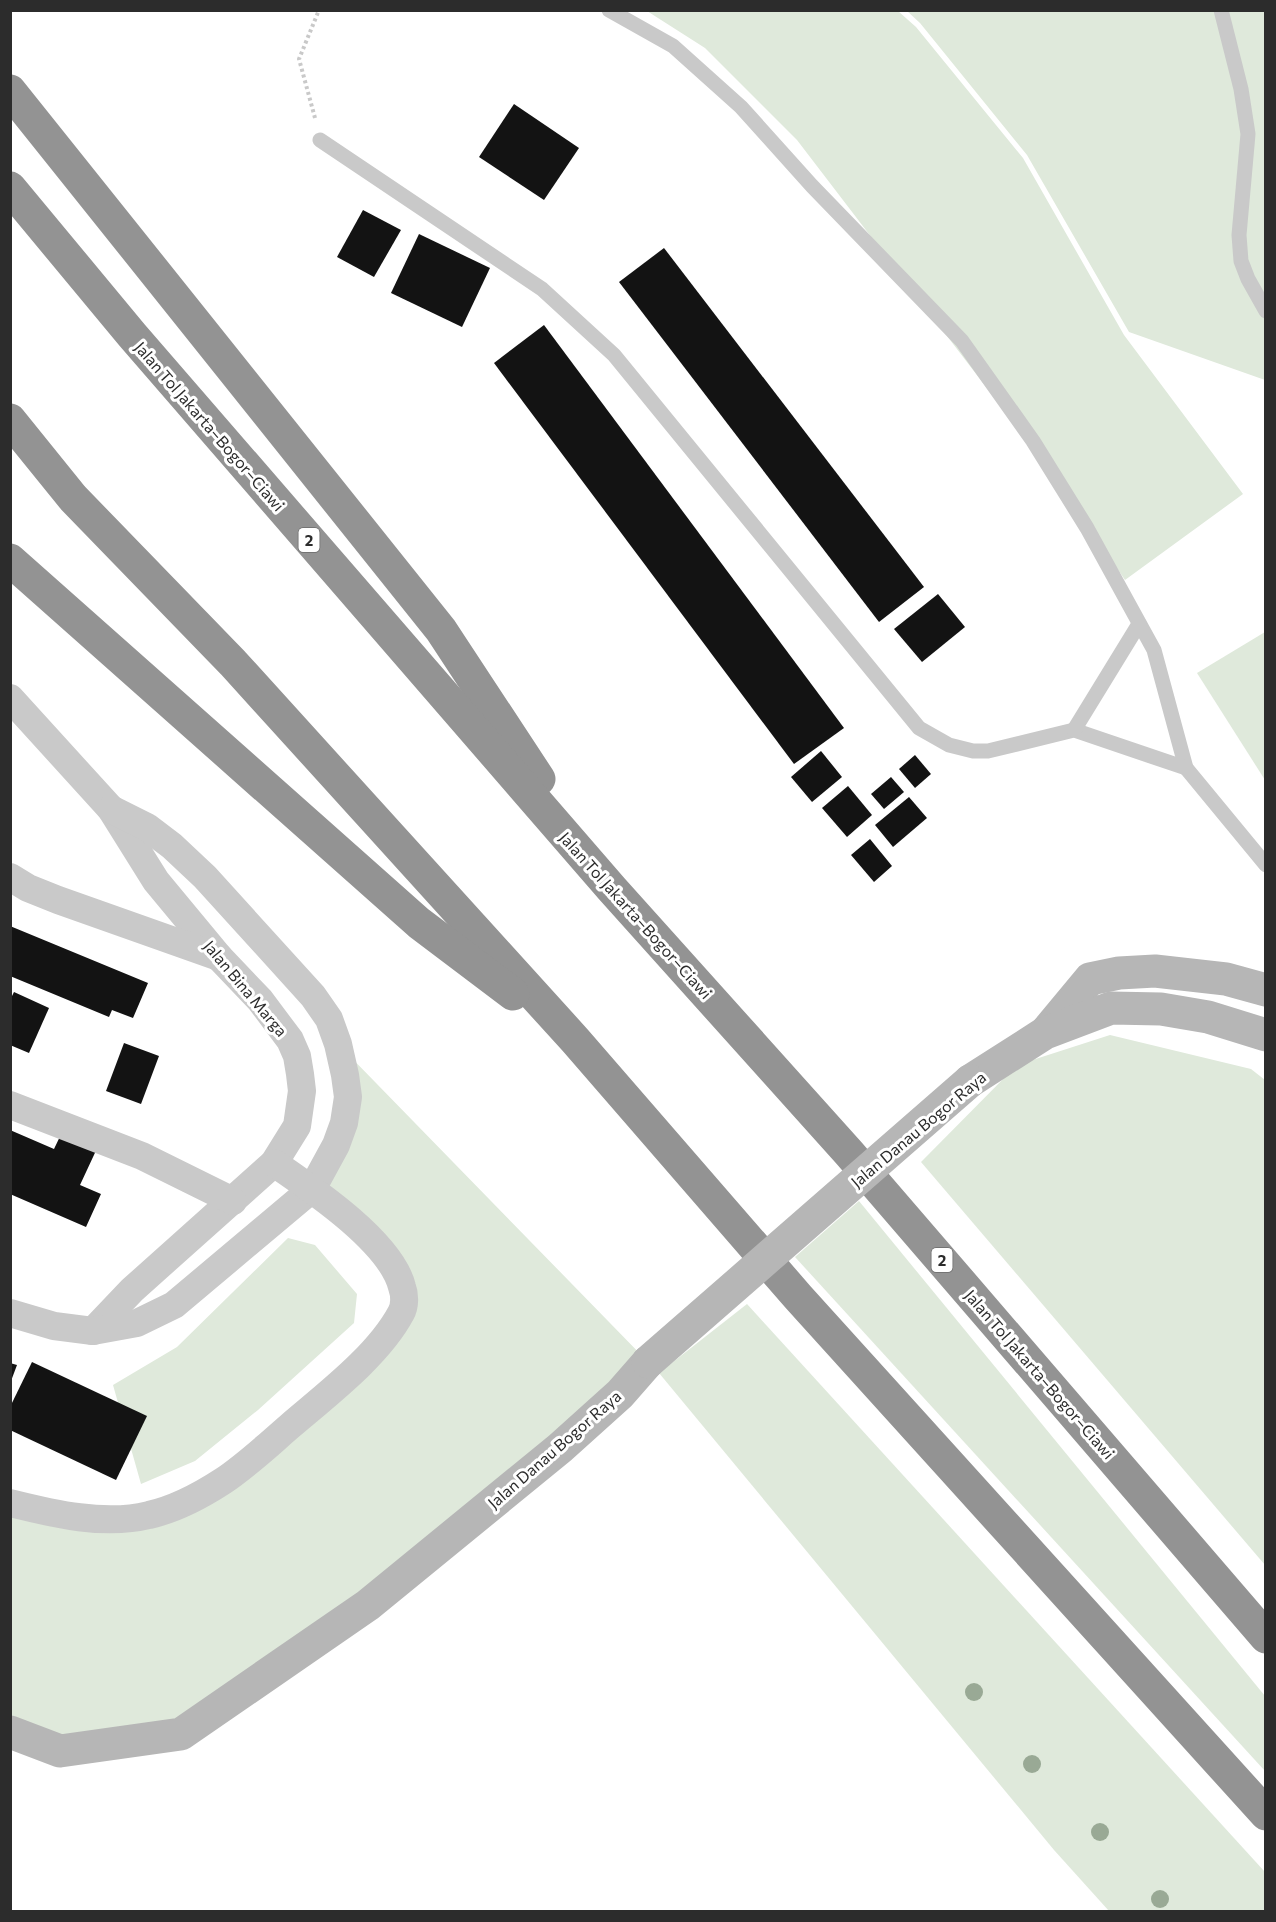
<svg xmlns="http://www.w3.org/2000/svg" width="1276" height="1922" font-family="Commissioner,sans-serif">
	<rect width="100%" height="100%" fill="#fff"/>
	<!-- green -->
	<g fill="#dfe9db">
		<path d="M647 11H898L916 27 1023 158 1124 335 1243 494 1125 580 1061 485 797 140 705 48Z"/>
		<path d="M907 11H1265V380L1129 332 1027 155 920 23Z"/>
		<path d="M1265 632V780L1197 673Z"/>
		<path d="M1110 1035 1251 1069 1265 1080V1565L921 1162 1017 1065Z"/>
		<path d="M338 1044 648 1362 181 1734 60 1751 11 1732 10 1502 147 1516 309 1410 404 1296 312 1189 348 1107Z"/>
		<path d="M859 1201 1265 1696V1771L795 1257Z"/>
		<path d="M288 1238 315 1245 357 1294 354 1323 258 1410 195 1461 141 1484 113 1385 177 1347Z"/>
		<path d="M747 1304 1265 1872V1911H1109L1054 1850 659 1373Z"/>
	</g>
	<!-- building -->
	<g fill="#131313">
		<path d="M514 104 579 148 544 200 479 157Z"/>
		<path d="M363 210 401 230 374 277 337 257Z"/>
		<path d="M419 234 490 268 462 327 391 293Z"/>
		<path d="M664 248 924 587 879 622 619 282Z"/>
		<path d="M544 325 844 728 794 764 494 363Z"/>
		<path d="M938 594 965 627 922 662 894 629Z"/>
		<path d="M821 751 842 777 812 802 791 777Z"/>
		<path d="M915 755 931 774 915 788 899 769Z"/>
		<path d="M891 777 904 792 884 809 871 794Z"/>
		<path d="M848 786 872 815 847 837 822 808Z"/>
		<path d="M909 797 927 818 893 847 875 825Z"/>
		<path d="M870 839 892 866 874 882 851 855Z"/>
		<path d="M10 926 148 983 133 1018 112 1010 109 1017 10 976Z"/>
		<path d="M14 992 49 1008 29 1053 10 1045V1000Z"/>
		<path d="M124 1043 159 1056 141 1104 106 1091Z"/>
		<path d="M65 1126 100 1142 80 1185 101 1194 86 1227 10 1194V1130L54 1149Z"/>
		<path d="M32 1362 147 1416 116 1480 10 1430V1407Z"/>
		<path d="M10 1363 17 1365 11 1381H10Z"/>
	</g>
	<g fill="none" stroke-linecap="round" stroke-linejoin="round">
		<!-- path -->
		<path stroke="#c9c9c9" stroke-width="4" stroke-dasharray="3 3" stroke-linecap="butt" d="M315 118 299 59 319 10"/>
		<!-- lane -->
		<g stroke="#c9c9c9" stroke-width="15">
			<path d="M609 10 673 46 741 107 812 186 962 341 1033 441 1087 528 1154 650 1186 768 1266 865"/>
			<path d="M1221 10 1241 89 1248 134 1239 235 1241 261 1248 279 1266 311"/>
			<path d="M320 140 542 289 614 355 919 728 949 745 973 751H988L1074 730 1186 768"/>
			<path d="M1074 730 1139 624"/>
		</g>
		<!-- street -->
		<g stroke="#c9c9c9" stroke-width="28">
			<path d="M10 698 111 809 156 881 219 957 260 1000 290 1040 297 1056 300 1074 302 1091 297 1126 274 1163 132 1290 93 1331"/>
			<path d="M10 877 28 888 58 900 219 957"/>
			<path d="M10 1105 142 1156 233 1201"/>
			<path d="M10 1313 54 1326 93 1331 137 1323 174 1305 312 1189 336 1145 344 1123 348 1097 345 1075 338 1044 329 1019 313 996 205 877 172 846 147 827 111 809"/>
			<path d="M10 1503C54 1514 105 1526 149 1515 176 1509 200 1496 223 1481 247 1465 268 1445 290 1426 326 1395 378 1356 401 1313 405 1306 405 1295 402 1287 391 1242 312 1189 274 1163"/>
		</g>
		<!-- secondary -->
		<g stroke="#b6b6b6" stroke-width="33">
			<path d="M1046 1032 1090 979 1119 973 1155 971 1226 979 1266 990"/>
			<path d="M970 1081 1045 1033 1111 1008 1161 1009 1208 1017 1266 1035"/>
			<path d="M10 1732 60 1751 181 1734 368 1605 560 1448 620 1394 648 1362"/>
		</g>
		<!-- highway -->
		<g stroke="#939393" stroke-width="33">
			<path d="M10 91 441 630 539 779"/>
			<path d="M10 188 132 335 612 889 849 1153 1266 1637"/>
			<path d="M10 420 73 498 233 663 575 1040 798 1297 1266 1814"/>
			<path d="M10 560 419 923 513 994"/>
		</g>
		<!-- secondary-bridge -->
		<path stroke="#b6b6b6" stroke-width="33" d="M648 1362 970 1081"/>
	</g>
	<!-- trees -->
	<g fill="#99a995">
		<circle cx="974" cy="1692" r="9"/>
		<circle cx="1032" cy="1764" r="9"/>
		<circle cx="1100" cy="1832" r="9"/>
		<circle cx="1160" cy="1899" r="9"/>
	</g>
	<g text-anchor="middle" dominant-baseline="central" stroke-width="6" stroke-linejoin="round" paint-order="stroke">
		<!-- shield labels -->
		<g fill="#fff" stroke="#6b6b6b" stroke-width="1.5">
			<rect x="298.5" y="528" width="21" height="24" rx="4.5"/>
			<rect x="931.5" y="1248" width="21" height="24" rx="4.5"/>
		</g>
		<g font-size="15" font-weight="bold" fill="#2c2c2c">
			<text x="309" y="540">2</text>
			<text x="942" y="1260">2</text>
		</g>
		<!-- street labels -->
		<g font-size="16" fill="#2c2c2c" stroke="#fff">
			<text transform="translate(210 426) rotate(49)">Jalan Tol Jakarta–Bogor–Ciawi</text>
			<text transform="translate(636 915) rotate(48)">Jalan Tol Jakarta–Bogor–Ciawi</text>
			<text transform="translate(246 988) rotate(50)">Jalan Bina Marga</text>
			<text transform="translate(918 1129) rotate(-40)">Jalan Danau Bogor Raya</text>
			<text transform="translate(1040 1374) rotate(49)">Jalan Tol Jakarta–Bogor–Ciawi</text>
			<text transform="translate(554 1449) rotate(-41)">Jalan Danau Bogor Raya</text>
		</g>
	</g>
	<!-- border -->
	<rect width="1276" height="1922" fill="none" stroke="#2c2c2c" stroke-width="24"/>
</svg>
